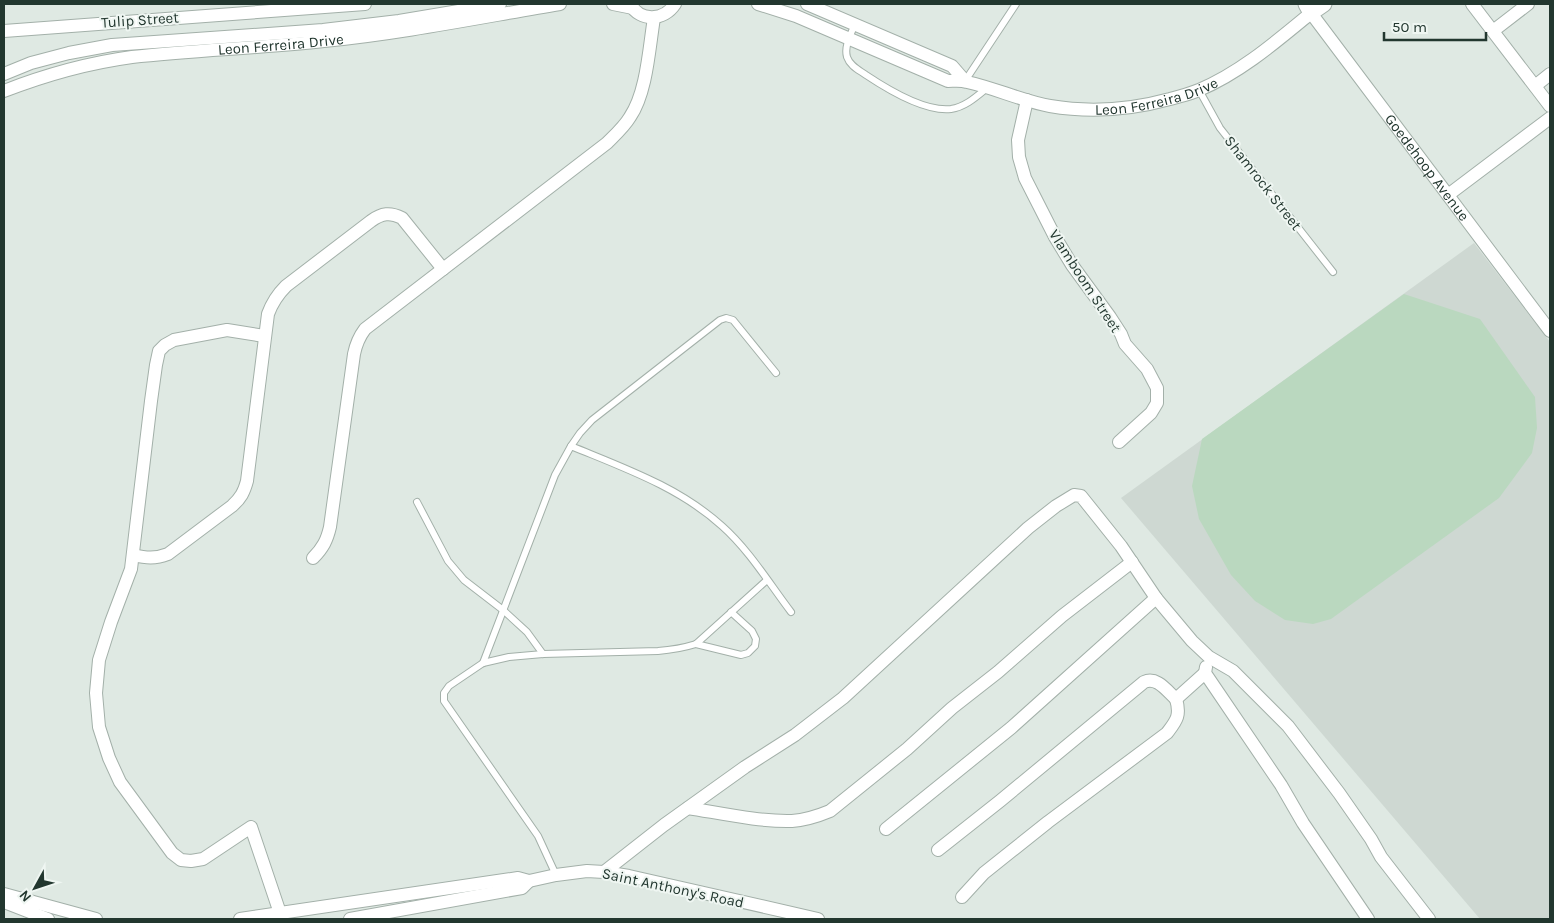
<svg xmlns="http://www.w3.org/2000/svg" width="1554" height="923" font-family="Karla,sans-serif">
	<rect width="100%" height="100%" fill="#dfe9e3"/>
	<!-- built -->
	<path fill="#ced8d2" d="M1474 243 1550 342V919H1480L1121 498Z"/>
	<!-- garden -->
	<path fill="#bad8bf" d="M1404 294 1480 319 1535 397 1537 428 1532 453 1499 498 1331 619 1313 624 1285 620 1255 601 1231 575 1199 519 1192 486 1202 439Z"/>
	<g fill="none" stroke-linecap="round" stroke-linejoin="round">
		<!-- service casing -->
		<g stroke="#a3b0a9" stroke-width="8">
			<g id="service">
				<path d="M855 24C851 34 844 46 847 57 850 66 859 70 866 75 887 89 925 112 951 109 965 107 976 97 987 88"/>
				<path d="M965 81 1016 4"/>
				<path d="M1199 90 1220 128 1333 272"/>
				<path d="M571 446 580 433 592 420 720 320 726 318 733 320 776 373"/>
				<path d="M417 502 448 561 464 580 503 610 527 632 543 654"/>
				<path d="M696 644 741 655 748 653 755 646 756 639 752 631 731 612"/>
				<path d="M483 663 555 475 571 446C624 468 679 487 722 526 749 550 769 583 791 612"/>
				<path d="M556 875 538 836 444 701V693L449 686 483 663 509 657 543 654 658 651C671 650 683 648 696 644L767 580"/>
			</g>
		</g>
		<!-- minor casing -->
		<g stroke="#a3b0a9" stroke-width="14">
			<g id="minor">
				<path d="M613 4 633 8"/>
				<path d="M630 4C640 22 664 21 675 4"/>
				<path id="s1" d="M758 4 796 16 948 81C954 81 961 80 967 82 995 88 1022 101 1050 106 1091 113 1130 110 1170 99 1180 96 1190 94 1199 90 1240 73 1277 41 1311 13L1550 331"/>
				<path d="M807 4 952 66 965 81"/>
				<path d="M1472 4 1550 106"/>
				<path d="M4 31 365 4"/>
				<path d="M1493 31 1528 4"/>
				<path d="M4 74 31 63 69 53 112 45 323 30 399 21 500 4"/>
				<path d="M1535 86 1550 74"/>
				<path id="s2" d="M4 91C45 75 88 63 132 57 196 50 260 48 324 41 404 33 482 17 560 4"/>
				<path d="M1027 100 1018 140 1019 157 1025 178 1055 237 1072 265 1110 317 1121 334 1125 344 1147 369 1157 388V403L1151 413 1119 442"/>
				<path d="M1448 195 1550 118"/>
				<path d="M264 336 227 330 174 340 165 345 159 351 156 365 151 401 131 569 111 622 99 660 96 693 99 727 109 758 120 782 172 853 181 860 191 861 203 859 251 827 282 919"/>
				<path d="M133 555C146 558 155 559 168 554L232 506C241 498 244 492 247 481L268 314C272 303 277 295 286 286L371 221C382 213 390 212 402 218L443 269"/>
				<path d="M313 558C323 548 327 540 330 527L354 354C356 344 359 337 365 329L607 143C615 135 624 127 630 117 647 92 649 48 654 18"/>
				<path d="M1206 667 1205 673 1281 785 1303 823 1368 919"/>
				<path d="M688 808C720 813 760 822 792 821 805 820 818 816 830 811L907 749 952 708 998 672 1062 616 1132 562"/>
				<path d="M886 829 1011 728 1156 598"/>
				<path d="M938 850 1000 801 1144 682C1157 676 1167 691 1176 699L1205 673"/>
				<path d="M604 872 664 825 745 767 795 735 843 698 1028 528 1056 506 1074 495 1081 496 1121 546 1156 598 1192 641 1209 657 1233 671 1288 726 1339 793 1371 839 1381 857 1429 919"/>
				<path d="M4 894 96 919"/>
				<path d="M962 897 984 873 1048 822 1167 733C1176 721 1181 716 1176 699"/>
				<path d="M4 902 48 919"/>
				<path d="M240 919 518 878 529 881 556 875 587 871 604 872 629 876 818 919"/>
				<path d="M350 919 522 888 529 881"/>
			</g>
		</g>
		<!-- tertiary casing -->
		<g stroke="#a3b0a9" stroke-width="17">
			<path id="tertiary" d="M1306 4 1311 13 1324 4"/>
		</g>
		<!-- service -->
		<use href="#service" stroke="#fff" stroke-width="6"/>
		<!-- minor -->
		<use href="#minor" stroke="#fff" stroke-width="12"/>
		<!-- tertiary -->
		<use href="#tertiary" stroke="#fff" stroke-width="15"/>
	</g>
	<g text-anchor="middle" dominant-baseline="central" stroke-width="4" stroke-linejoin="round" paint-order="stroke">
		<!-- street labels -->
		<g font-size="15" fill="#22372f" stroke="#eff6f2">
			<text transform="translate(140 20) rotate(-4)">Tulip Street</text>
			<text stroke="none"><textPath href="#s2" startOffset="282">Leon Ferreira Drive</textPath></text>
			<text stroke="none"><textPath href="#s1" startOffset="419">Leon Ferreira Drive</textPath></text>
			<text stroke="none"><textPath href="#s1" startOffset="792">Goedehoop Avenue</textPath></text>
			<text transform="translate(1263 183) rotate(52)">Shamrock Street</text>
			<text transform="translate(1085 281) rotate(57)">Vlamboom Street</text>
			<text transform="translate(673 888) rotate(12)">Saint Anthony's Road</text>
		</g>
	</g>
	<!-- border -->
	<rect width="1554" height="923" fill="none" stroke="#22372f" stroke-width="10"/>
	<!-- north arrow -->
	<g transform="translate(35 888) rotate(230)" stroke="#eff6f2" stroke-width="4" paint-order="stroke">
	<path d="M0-4L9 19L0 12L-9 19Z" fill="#22372f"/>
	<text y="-8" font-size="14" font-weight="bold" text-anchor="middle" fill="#22372f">N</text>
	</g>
	<!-- scale -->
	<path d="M1384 32v8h102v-8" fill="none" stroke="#22372f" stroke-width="2.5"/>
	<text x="1392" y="32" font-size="15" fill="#22372f" stroke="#eff6f2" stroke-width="4" paint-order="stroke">50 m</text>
</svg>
